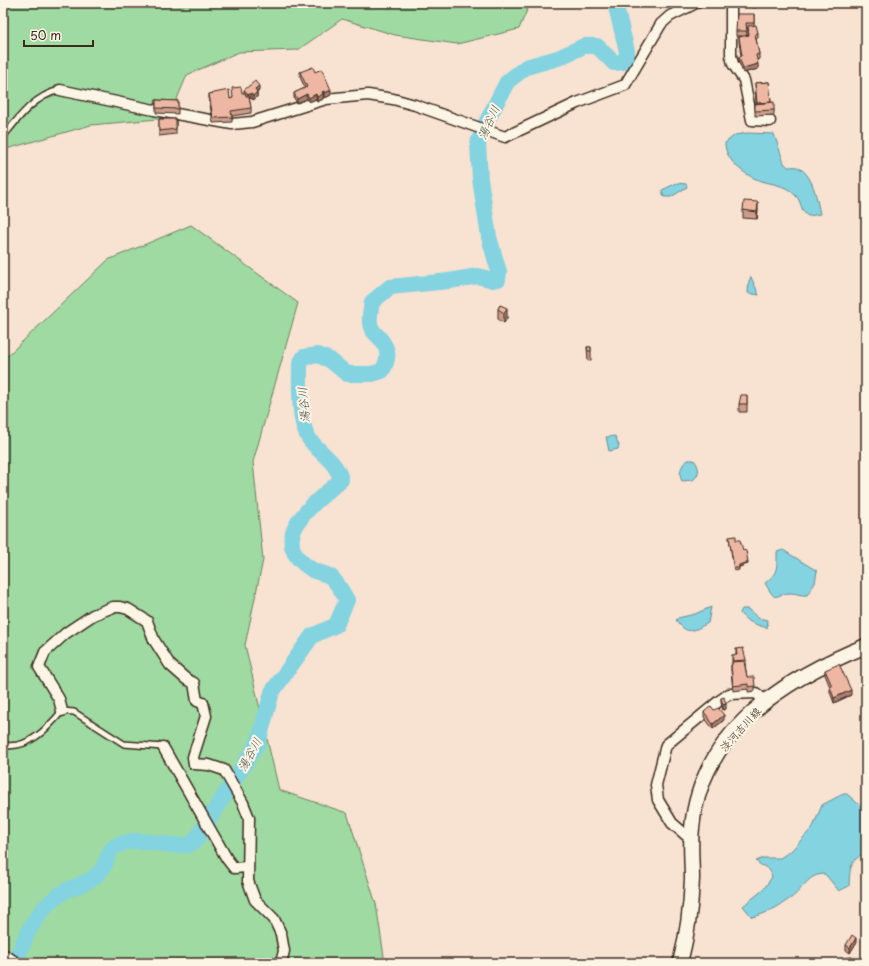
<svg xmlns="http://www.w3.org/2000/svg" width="869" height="966" font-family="'Playpen Sans','Klee One',sans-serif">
	<rect width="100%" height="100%" fill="#f8e2d1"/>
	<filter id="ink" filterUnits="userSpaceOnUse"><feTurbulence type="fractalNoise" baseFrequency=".025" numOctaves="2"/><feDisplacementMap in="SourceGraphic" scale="8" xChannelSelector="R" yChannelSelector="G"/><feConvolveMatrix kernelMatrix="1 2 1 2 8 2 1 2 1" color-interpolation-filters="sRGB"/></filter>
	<g filter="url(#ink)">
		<!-- green -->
		<g fill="#9edaa1" stroke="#6c8260">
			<path d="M3 3H530L519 29 457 44 395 35 342 19 298 50 239 52 187 75 169 118 91 125 3 150Z"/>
			<path d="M191 225 298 303 253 462 263 560 245 645 279 790 347 813 376 904 385 963H3V360L108 260Z"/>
		</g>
		<!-- water -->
		<g fill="#84d3e1" stroke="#678f93">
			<path d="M747 133 774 134 784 163 788 167C791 167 795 166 797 167 813 173 817 200 820 214L808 216C800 211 802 202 796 196 785 183 770 185 756 179 742 173 725 159 725 143L735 135Z"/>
			<path d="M677 183 686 184 687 187 671 197H664L662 190Z"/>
			<path d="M751 277 759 295 748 293 749 281Z"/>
			<path d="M615 436 619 446 618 449 609 451 606 437Z"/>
			<path d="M688 460H694C699 466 701 474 693 480L682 481C678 474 681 464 688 460Z"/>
			<path d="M783 550 817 571 815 583 807 595C801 596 797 593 791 593 772 594 778 605 765 583 778 573 777 568 777 552Z"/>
			<path d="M711 607 708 623C693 631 687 636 676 620L678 618 695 614Z"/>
			<path d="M742 609H748L758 618 768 620 767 628C757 625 746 622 740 613Z"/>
			<path d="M843 794H847L866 811V852C849 861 850 869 849 886L839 891 825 874C807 874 804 889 791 898 779 906 767 914 752 917L743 906 763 890 772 877C771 866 762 868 756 861L764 858H780L791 851 813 827 822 805Z"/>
		</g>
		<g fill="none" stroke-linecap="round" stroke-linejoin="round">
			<!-- river -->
			<path stroke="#84d3e1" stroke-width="16" d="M15 963C26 934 38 905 67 890 77 885 88 883 97 875 115 859 98 845 135 841 148 840 176 848 187 845 190 845 193 842 195 841L258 743 272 692 312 636 336 625 347 600C343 593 337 582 331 577 325 573 317 573 311 569 263 539 316 502 341 480 337 461 318 453 308 437 298 419 300 385 300 364L304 357 318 355 330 360 347 374H372L382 371C390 358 389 349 379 337 376 334 372 331 371 327 368 320 371 309 372 302L390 287 449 281 478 276 493 280 498 279 499 272 489 237 480 179 478 143 485 125 507 82 526 67 558 58 584 46H597L614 63 623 62 627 54V51L615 3"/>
			<!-- service casing -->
			<g stroke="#3b2a1e" stroke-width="8">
				<g id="service">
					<path d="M3 137C19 117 34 96 60 90"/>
					<path d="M3 745C28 750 48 728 62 711L74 712 124 744 163 747"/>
				</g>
			</g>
			<!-- minor casing -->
			<g stroke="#3b2a1e" stroke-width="13">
				<g id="minor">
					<path d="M731 3V56L733 64 744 80 752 120 770 121"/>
					<path d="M60 90 154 110 232 124 252 122 326 99 368 95 393 99 415 105 505 137 577 103 625 85 661 24 670 16 696 3"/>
					<path d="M62 711 59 699 39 667 45 652 66 633 93 615 113 607H120L128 609 147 621 154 640 170 665 186 679 194 683 197 701 203 703 206 716 193 757 194 764 209 765 224 770 243 803 249 818 248 881 255 900 274 919 281 934 284 951 281 963"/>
					<path d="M163 747 227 859 234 868 247 867"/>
					<path d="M691 836H687L672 823 658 800 656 785 666 745 719 701 729 694 756 693 765 701"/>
					<path d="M3 954 17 963"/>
				</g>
			</g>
			<!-- secondary casing -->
			<g stroke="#3b2a1e" stroke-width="17">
				<path id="secondary" d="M680 963C687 936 691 908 692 879 692 862 690 845 692 828 701 731 784 679 866 646"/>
			</g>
			<!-- service -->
			<use href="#service" stroke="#fcf5e5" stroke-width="5"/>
			<!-- minor -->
			<use href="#minor" stroke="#fcf5e5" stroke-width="10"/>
			<!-- secondary -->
			<use href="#secondary" stroke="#fcf5e5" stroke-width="14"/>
		</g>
		<!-- wall -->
		<g fill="#cd9d8c" stroke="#3b2a1e" fill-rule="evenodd">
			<path d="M754 14V25L758 33V38H756L759 54V59L757 60 758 69 743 73 739 62V57L741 56 739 42V37L742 36H736V31ZM746 28H748V35H747Z"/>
			<path d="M300 72H315L331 95 325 98 324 96H323V99L317 102 316 99 309 102 307 99 297 103 294 98V93L305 88 300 77Z"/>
			<path d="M769 82 771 102 774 110V115L755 116V104H756L755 83Z"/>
			<path d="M244 90 259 91 257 92V97L253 100 251 98 249 99 251 108V113L232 116V122L213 123 209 99V94L230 99 244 93Z"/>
			<path d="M156 100 178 101V114L156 113Z"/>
			<path d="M159 119H176V134L159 136Z"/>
			<path d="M758 209 757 219 743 218V210Z"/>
			<path d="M500 305 507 318 504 323 498 319V309Z"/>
			<path d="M587 347H591V360L588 361Z"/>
			<path d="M747 395V412H739V404Z"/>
			<path d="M729 537 736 540 743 550 748 564 739 567V570L734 571Z"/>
			<path d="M736 649 746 660V665H745L747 677 755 686V691L748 692V689L733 691 731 670V665H732V655H736Z"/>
			<path d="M825 670 851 695 834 703 830 692V687L825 675Z"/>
			<path d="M721 698 726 709 723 710 721 703Z"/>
			<path d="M704 712 724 720 713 729 704 717Z"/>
			<path d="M856 943 850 953 846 950V945Z"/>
		</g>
		<!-- shaded-wall -->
		<g fill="#a78072" stroke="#3b2a1e">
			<path d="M753 3H769V4L753 8Z"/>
			<path d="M758 64V69L743 73V68Z"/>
			<path d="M259 86V91L257 92V97L253 100V96L255 89Z"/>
			<path d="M331 90V95L325 98V93Z"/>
			<path d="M324 91 323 99 317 102V97Z"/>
			<path d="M251 93V98L248 100V95Z"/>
			<path d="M307 94V99L297 103V99Z"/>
			<path d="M316 94V99L309 102V98Z"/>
			<path d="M758 202V209L757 219V212Z"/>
			<path d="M507 308V318L504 323V313Z"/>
			<path d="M748 562V564L739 567V565Z"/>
			<path d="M851 690V695L834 703V698Z"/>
			<path d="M726 704V709L723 710V705Z"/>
			<path d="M724 715V720L713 729V724Z"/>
			<path d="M856 938V943L850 953V948Z"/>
		</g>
		<!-- building -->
		<g fill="#eeb7a3" stroke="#3b2a1e">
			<path d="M737 14H754V23H746L747 31H736Z"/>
			<path d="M756 25 758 33 755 34 759 54 756 55 758 64 743 68 739 57 742 56 739 37 749 35 748 26Z"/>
			<path d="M313 67 315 72 322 69 331 90 325 93 324 91 322 92 323 94 317 97 316 94 309 98 307 94 297 99 294 93 307 87 300 72Z"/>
			<path d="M255 81 259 86 255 89 257 92 253 96 251 93 248 95 244 90Z"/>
			<path d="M769 82 771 102 757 103 755 83Z"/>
			<path d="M241 87 242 93H245L246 96H249L251 108 231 111 232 117 213 118 209 94 229 90 230 99 233 98 232 88Z"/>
			<path d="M156 100 178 101V109L156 108Z"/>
			<path d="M774 102V110L755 111V104Z"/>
			<path d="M159 119H176V129L159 131Z"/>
			<path d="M744 201 758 202 757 212 743 210Z"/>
			<path d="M500 305 507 308 504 313 498 309Z"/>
			<path d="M587 347H591V351H588Z"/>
			<path d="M741 395H747V404H739Z"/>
			<path d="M736 536V540H740L743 550 746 551 748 562 739 565V568H734L729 537Z"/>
			<path d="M743 648 746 660 733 661 732 655H737L736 649Z"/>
			<path d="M744 661 747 677H754L755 686 748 687V684L733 686 731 665H732V662Z"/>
			<path d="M839 664 851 690 834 698 830 687 832 686 825 670Z"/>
			<path d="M724 697 726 704 723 705 721 698Z"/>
			<path d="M711 706 714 710 718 708 724 715 713 724 704 712Z"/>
			<path d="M852 935 856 938 850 948 846 945Z"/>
			<path d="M852 957 853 963H844L843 958Z"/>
			<path d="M839 961V963H833L832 962Z"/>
		</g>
	</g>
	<g text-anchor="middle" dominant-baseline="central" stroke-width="4" stroke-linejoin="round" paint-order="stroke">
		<!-- street labels -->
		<g font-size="11" fill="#3b2a1e" stroke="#fcf5e5">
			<text transform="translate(740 729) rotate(-48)">淡河吉川線</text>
		</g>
		<!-- water labels -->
		<g font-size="12" font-style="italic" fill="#4d544f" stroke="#fcf5e5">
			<text transform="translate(488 122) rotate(-65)">湯谷川</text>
			<text transform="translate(303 405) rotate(-95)">湯谷川</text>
			<text transform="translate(249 754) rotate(-61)">湯谷川</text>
		</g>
	</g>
	<!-- margin -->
	<rect width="869" height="966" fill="none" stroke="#fcf5e5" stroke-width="16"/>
	<rect x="8" y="8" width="853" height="950" fill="none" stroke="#3b2a1e" stroke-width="1.5" filter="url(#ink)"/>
	<!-- scale -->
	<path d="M24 40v6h69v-6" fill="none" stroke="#3b2a1e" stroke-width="2"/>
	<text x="30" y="40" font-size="12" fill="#3b2a1e" stroke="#fcf5e5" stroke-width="3" paint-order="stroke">50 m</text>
</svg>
